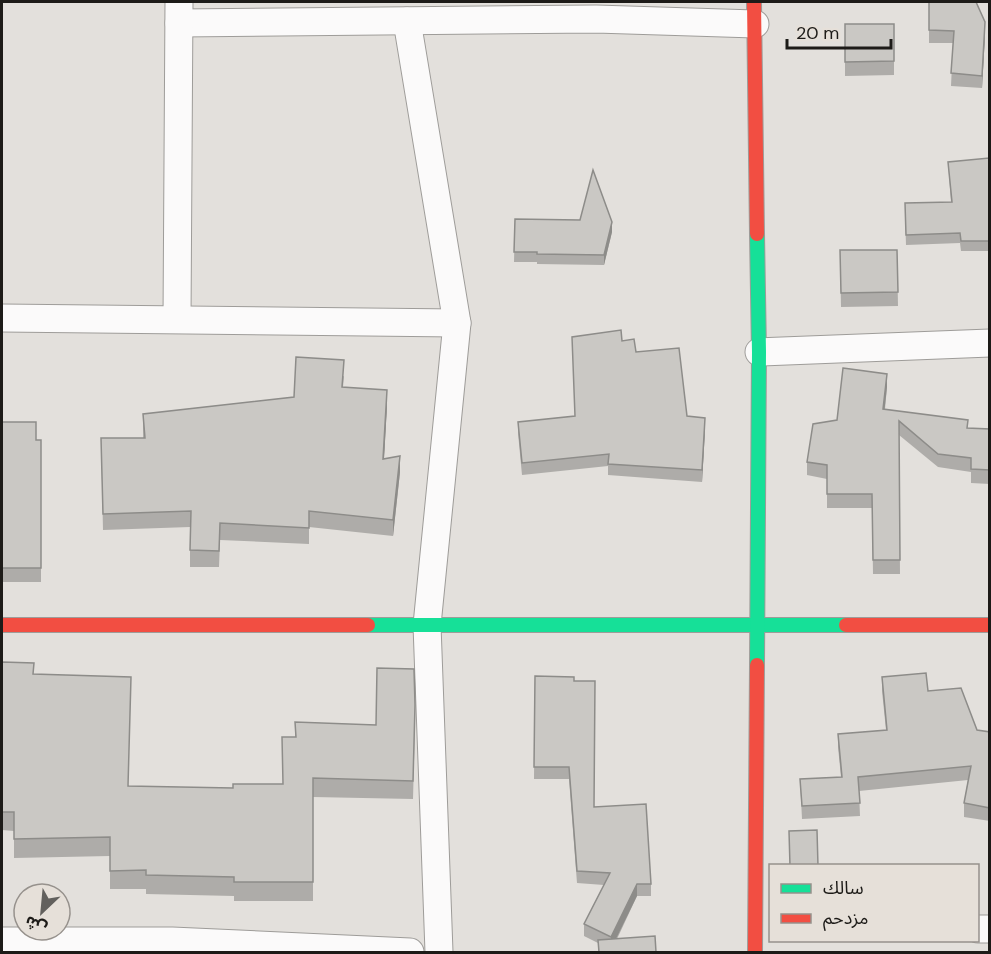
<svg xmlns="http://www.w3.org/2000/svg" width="991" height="954" font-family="'DM Sans','Noto Sans Arabic',sans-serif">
	<rect width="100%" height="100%" fill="#e3e0dc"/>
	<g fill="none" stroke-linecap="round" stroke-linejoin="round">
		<!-- street casing -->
		<g stroke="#9e9c99" stroke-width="29">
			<g id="street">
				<path d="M407 21 457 323 427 625 439 952"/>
				<path d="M179 23 596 19 755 24"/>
				<path d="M2 318 457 323"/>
				<path d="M177 319 179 2"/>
				<path d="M759 352 990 343"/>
				<path d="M978 929H990"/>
				<path d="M2 941H172L410 952"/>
			</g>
		</g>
		<!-- fast casing -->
		<g stroke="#9e9c99" stroke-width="16">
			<g id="fast">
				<path d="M368 625H846"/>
				<path d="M757 665 759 352 757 234"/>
			</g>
		</g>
		<!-- jam casing -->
		<g stroke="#9e9c99" stroke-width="16">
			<g id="jam">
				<path d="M754 2 757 234"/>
				<path d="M2 625H368"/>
				<path d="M846 625H990"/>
				<path d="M755 952 757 665"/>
			</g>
		</g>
		<!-- street -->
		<use href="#street" stroke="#fbfafa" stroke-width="27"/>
		<!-- fast -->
		<use href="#fast" stroke="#16e098" stroke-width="14"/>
		<!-- jam -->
		<use href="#jam" stroke="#f24e42" stroke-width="14"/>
	</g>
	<!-- wall -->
	<g fill="#aeaca9">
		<path d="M929 2 985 35 982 88 951 86 953 43H929Z"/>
		<path d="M845 24H894V75L845 76Z"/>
		<path d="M990 161V251H961L960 243 906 245 905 213 951 202 948 162Z"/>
		<path d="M515 219 612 232 604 265 537 264V262H514Z"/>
		<path d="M840 250H897L898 306 841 307Z"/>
		<path d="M622 341 636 352 687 416 705 429 702 482 608 475V466L522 475 518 433V422L575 416Z"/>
		<path d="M344 376 343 387 387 406 384 459 400 472 393 536 309 527V544L220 540 219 567H190V527L103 530 101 438H143V414L294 397Z"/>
		<path d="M887 387 885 409 968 428 990 429V484L971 483V472L938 467 899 435 900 574H873L872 508H827V479L807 475V462L837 420Z"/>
		<path d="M2 422 36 440H41V582H2Z"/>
		<path d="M2 662 34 674 129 786 233 788 283 784 295 737V722L376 725 415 724 413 799 313 797V901H234V896L146 894V889H110V856L14 858V831L2 830Z"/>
		<path d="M535 676 594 807 651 884V896H637L617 939 656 952H598V943L584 936V924L604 885 577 883 569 779H534Z"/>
		<path d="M882 677 928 691 977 730 990 732V821L964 817V803L968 780 859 791 860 816 802 819 800 779 841 777 838 747V734L886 730 882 691Z"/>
	</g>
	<!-- shaded-wall -->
	<g fill="#8d8c89">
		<path d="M985 22V35L982 88V76Z"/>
		<path d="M612 222V232L604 265V255Z"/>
		<path d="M887 374V387L883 423V409Z"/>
		<path d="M387 390V406L383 476V459Z"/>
		<path d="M705 418V429L702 482V470Z"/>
		<path d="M400 456V472L393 536V520Z"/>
		<path d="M637 884V896L611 949V937Z"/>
	</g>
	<!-- building -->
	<g fill="#cac8c4" stroke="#8d8c89" stroke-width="1.5">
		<path d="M929 2H976L985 22 982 76 951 73 954 31 929 30Z"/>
		<path d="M845 24H894V61L845 62Z"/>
		<path d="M989 158 990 241H961L960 233 906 235 905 203 952 202 948 162Z"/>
		<path d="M593 170 612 222 604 255 537 254V252H514L515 219 580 220Z"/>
		<path d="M840 250H897L898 292 841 293Z"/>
		<path d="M621 330 622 341 634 339 636 352 679 348 687 416 705 418 702 470 608 464 609 454 522 463 518 422 575 416 572 337Z"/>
		<path d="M296 357 344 360 342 387 387 390 383 459 400 456 393 520 309 511V528L220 523 219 551 190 550 191 511 103 514 101 438H145L143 414 294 397Z"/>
		<path d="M843 368 887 374 883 409 968 420 967 428 990 429V470L971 469V458L938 454 899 421 900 560H873L872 494H827V465L807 462 813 424 837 420Z"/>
		<path d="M2 422H36V440H41V568H2Z"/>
		<path d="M2 662 34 663 33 674 131 677 128 786 233 788V784H283L282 737H296L295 722 376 725 377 668 414 669 415 705 413 781 313 778V882H234V877L146 875V870L110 871V837L14 839V812H2Z"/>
		<path d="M926 673 928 691 961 688 977 730 990 732V808L964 803 971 766 858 777 860 803 802 806 800 779 842 777 838 734 887 730 882 677Z"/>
		<path d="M535 676 574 677V681H595L594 807 646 804 651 884H637L611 937 584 924 610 873 577 871 569 767H534Z"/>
		<path d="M817 830 818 866H790L789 831Z"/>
		<path d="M655 936 656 952H599L598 940Z"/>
	</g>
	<!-- border -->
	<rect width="991" height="954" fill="none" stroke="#1d1b18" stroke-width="6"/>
	<!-- legend -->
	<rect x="769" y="864" width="210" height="78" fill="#e6e0d9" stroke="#96918c" stroke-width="1.5"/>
	<rect x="781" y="884" width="30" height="9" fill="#16e098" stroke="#96918c" stroke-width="1.5"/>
	<text x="823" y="894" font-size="18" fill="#1d1b18">سالك</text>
	<rect x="781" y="914" width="30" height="9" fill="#f24e42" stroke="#96918c" stroke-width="1.5"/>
	<text x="823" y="924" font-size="18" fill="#1d1b18">مزدحم</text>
	<!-- north arrow -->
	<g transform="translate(42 912) rotate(206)"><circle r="28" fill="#e6e0d9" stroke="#96918c" stroke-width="1.5"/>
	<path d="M0-4.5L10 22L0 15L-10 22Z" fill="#62605d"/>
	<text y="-9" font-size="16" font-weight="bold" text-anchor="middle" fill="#1d1b18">ش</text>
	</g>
	<!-- scale -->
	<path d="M787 39v9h104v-9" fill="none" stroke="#1d1b18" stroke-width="3"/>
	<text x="796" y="39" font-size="18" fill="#1d1b18" stroke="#e6e0d9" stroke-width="4.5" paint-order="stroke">20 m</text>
</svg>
